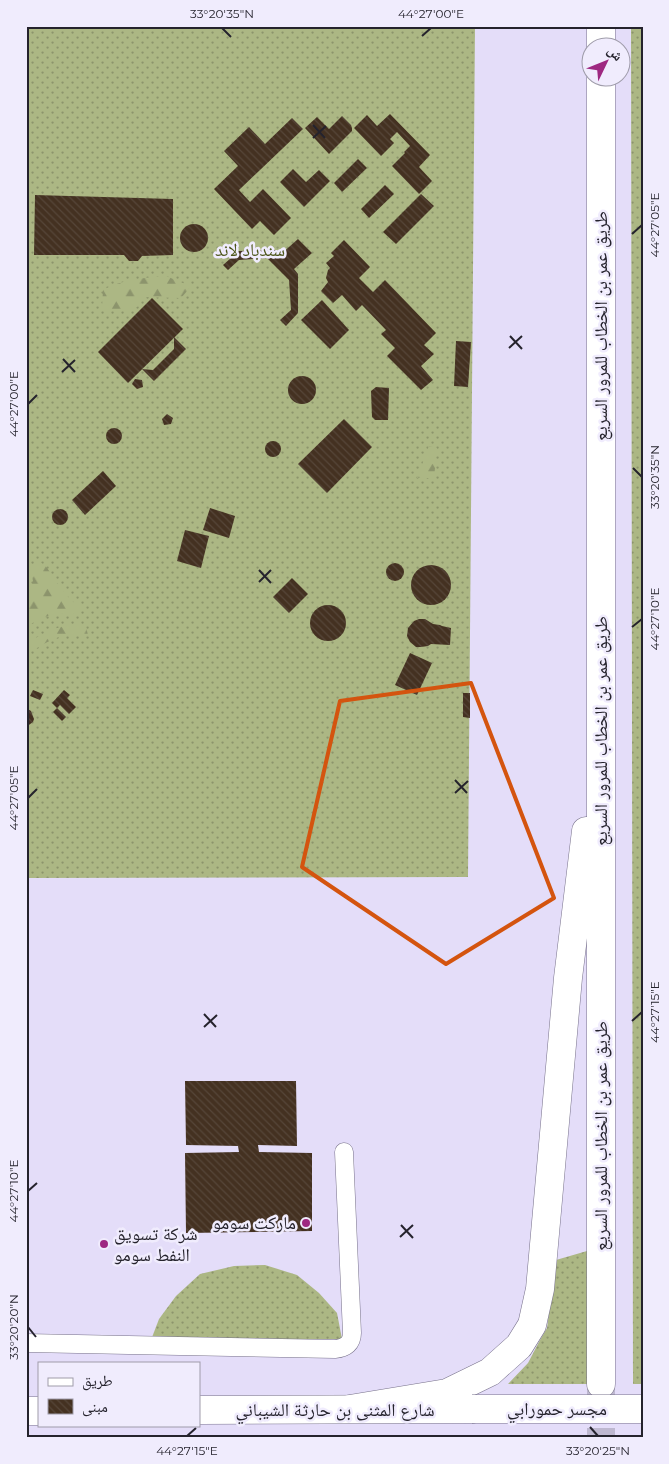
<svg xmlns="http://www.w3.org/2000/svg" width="669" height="1464" font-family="Montserrat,'Noto Naskh Arabic',sans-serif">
	<defs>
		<pattern id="grass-dots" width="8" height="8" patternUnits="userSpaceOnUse" patternTransform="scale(1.25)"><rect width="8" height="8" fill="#acb784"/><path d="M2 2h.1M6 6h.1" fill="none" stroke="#8c946c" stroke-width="1.8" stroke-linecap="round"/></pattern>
		<pattern id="forest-firs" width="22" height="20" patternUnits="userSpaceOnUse" patternTransform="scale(1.25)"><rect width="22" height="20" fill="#acb784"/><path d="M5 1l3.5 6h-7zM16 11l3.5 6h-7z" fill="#8c946c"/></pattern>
		<pattern id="building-back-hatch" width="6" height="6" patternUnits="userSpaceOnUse" patternTransform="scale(1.25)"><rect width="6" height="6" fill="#443121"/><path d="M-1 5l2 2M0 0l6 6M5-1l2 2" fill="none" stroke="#564639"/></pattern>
	</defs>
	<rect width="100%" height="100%" fill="#e4ddf9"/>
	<!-- grass -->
	<g fill="url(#grass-dots)">
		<path d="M26 26H475L468 877 26 878Z"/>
		<path d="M631 26H643V1384H633Z"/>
		<path d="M587 1251 595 1384H508L528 1363 540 1340 547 1328 556 1260Z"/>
		<path d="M265 1265 297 1275 319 1293 337 1313 342 1339 151 1340 159 1319 176 1296 200 1274 234 1266Z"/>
	</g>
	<!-- forest -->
	<g fill="url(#forest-firs)">
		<path d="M166 276 190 286 188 290 181 298 141 297 138 306 132 310 106 311 102 308 103 290C123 279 143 278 166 276Z"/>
		<path d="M429 446 437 448 434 478H417Z"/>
		<path d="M39 562C49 566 51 576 57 583 64 592 71 601 80 607 79 610 80 611 76 613 70 616 63 613 56 614 45 615 37 623 26 625V598L29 594 33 581 30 569 32 566Z"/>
		<path d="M70 625 86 627 88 635C83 636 80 635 76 634 63 633 44 643 34 650L28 643C40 635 55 627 70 625Z"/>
	</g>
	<!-- building -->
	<g fill="url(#building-back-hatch)">
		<path d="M390 114 430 155 419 167 432 181 419 194 392 166 405 153 404 152 410 146 397 132 390 139 394 143 381 156 354 128 367 115 377 126Z"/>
		<path d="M342 116 351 125 352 128V131L329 154 305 128 317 117 329 129Z"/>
		<path d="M292 118 303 129 239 190 250 202 263 189 291 218 274 235 260 221 252 229 214 189 238 166 224 151 249 127 265 144Z"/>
		<path d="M358 159 367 168 342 192 334 183Z"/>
		<path d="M293 169 306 182 319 170 330 181 304 207 280 182Z"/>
		<path d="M385 185 394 194 369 218 361 209Z"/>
		<path d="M421 194 434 206 396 244 383 232Z"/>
		<path d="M35 195 173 199V255L142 256 138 261H129L124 255H34Z"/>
		<circle cx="194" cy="238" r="14"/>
		<path d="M298 239 312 253 294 269 298 274V313L286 326 280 320 291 310 289 280 267 258 239 260 228 270 223 265 239 251 275 250 280 255Z"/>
		<path d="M344 240 370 267 359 278 373 292 385 280 436 333 424 345 434 354 421 366 433 380 421 390 387 356 395 348 381 334 386 330 362 305 356 311 342 295 333 303 321 291 328 282 326 278 328 270 330 268 326 263 334 256 331 253Z"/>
		<path d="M152 298 183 329 128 383 98 352Z"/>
		<path d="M322 300 349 330 330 349 301 320Z"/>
		<path d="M174 337 186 349 154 381 142 369 153 370 174 349Z"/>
		<path d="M456 341 471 342 468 387 454 386Z"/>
		<circle cx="302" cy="390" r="14"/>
		<path d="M135 379 142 380 143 387 137 389 132 384Z"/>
		<path d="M376 387 389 388 388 420H375L372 417 371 391Z"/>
		<path d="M167 414 173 418 171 424 164 425 162 419Z"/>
		<path d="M344 419 372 447 327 493 298 464Z"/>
		<circle cx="114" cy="436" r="8"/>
		<circle cx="273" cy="449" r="8"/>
		<path d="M103 471 116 486 85 515 72 500Z"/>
		<path d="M210 508 235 516 229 538 203 530Z"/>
		<circle cx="60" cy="517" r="8"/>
		<path d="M185 530 209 536 201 568 177 561Z"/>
		<circle cx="395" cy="572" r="9"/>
		<circle cx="431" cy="585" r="20"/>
		<path d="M292 578 308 594 289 613 273 597Z"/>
		<circle cx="328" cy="623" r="18"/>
		<path d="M419 619H425L433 624 440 625 442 626 451 628 450 645 431 644 428 646 421 647H416L410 642 407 636 408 628 414 621Z"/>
		<path d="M410 653 432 663 417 695 395 685Z"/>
		<path d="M33 690 43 694 40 700 30 696Z"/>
		<path d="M64 690 70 695 67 698 76 707 69 714 60 705 57 708 52 703Z"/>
		<path d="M463 693H470V718L463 717Z"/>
		<path d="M26 708 31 711 34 719 33 722 26 727Z"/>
		<path d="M57 708 66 717 62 721 53 712Z"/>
		<path d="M185 1081H296L297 1146 258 1145 259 1152 312 1153V1231L186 1233 185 1153 239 1152 238 1146 186 1145Z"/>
	</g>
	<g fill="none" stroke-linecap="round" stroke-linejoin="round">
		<!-- highway-tunnel -->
		<path stroke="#beb8d0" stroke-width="28" stroke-dasharray="28 14" stroke-linecap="butt" d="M601 1386V1438"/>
		<!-- street casing -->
		<g stroke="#77718a" stroke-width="19">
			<path id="street" d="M26 1343 335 1349C346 1348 352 1343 352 1333L344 1152"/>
		</g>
		<!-- primary casing -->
		<g stroke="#77718a" stroke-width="29">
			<g id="primary">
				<path d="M199 1410 472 1409"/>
				<path d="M26 1411H39"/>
			</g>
		</g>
		<!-- highway casing -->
		<g stroke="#77718a" stroke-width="29">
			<g id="highway">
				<path d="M601 26V48"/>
				<path d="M601 78V1384"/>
				<path d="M350 1409 447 1393 490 1372 519 1346 532 1325 540 1289 568 978 586 831"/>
			</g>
		</g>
		<!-- street -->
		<use href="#street" stroke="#fff" stroke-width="18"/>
		<!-- primary -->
		<use href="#primary" stroke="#fff" stroke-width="28"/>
		<!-- highway -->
		<use href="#highway" stroke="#fff" stroke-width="28"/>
		<!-- primary-bridge casing -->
		<g stroke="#77718a" stroke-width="29" stroke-linecap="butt">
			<path id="primary-bridge" d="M472 1409H643"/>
		</g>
		<!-- primary-bridge -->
		<use href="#primary-bridge" stroke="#fff" stroke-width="28"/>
	</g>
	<!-- marked area -->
	<path fill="none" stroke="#d4540f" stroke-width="4" stroke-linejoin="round" d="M471 683 554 898 446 964 302 867 340 701Z"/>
	<!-- ticks -->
	<path fill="none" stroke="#25232d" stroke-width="2" d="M222 28 231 37M422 36 431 28M313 125 325 138M313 138 326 126M632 234 642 225M510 336 522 349M509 348 522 336M63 359 75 372M62 372 75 360M28 404 37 395M633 468 642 477M259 570 271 583M259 582 271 570M632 627 642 619M455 780 467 793M455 793 468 781M28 798 37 789M204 1014 216 1027M632 1021 642 1012M204 1027 217 1015M28 1191 37 1183M401 1225 413 1238M400 1237 413 1225M28 1327 36 1337M590 1427 598 1436M187 1436 196 1428"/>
	<!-- markers -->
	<g fill="#9e2881" stroke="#f0ecfd" stroke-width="2">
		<circle cx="306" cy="1223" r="5"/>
		<circle cx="104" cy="1244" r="5"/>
	</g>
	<g text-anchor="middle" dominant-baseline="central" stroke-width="5" stroke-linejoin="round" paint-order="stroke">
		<!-- park labels -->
		<g font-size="18" fill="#4c5519" stroke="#f0ecfd">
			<text x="250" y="250">سندباد لاند</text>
		</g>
		<!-- street labels -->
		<g font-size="18" fill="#25232d" stroke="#f0ecfd">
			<text transform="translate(601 326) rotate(-90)">طريق عمر بن الخطاب للمرور السريع</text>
			<text transform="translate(601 731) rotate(-90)">طريق عمر بن الخطاب للمرور السريع</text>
			<text transform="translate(601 1136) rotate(-90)">طريق عمر بن الخطاب للمرور السريع</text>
			<text x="557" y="1409">مجسر حمورابي</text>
			<text x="335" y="1410">شارع المثنى بن حارثة الشيباني</text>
		</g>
		<!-- poi labels -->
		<g font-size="18" fill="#25232d" stroke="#f0ecfd" text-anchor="end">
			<text x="296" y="1223">ماركت سومو</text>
			<text x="114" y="1234" text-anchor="start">شركة تسويق<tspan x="114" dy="21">النفط سومو</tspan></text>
		</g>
	</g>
	<!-- border -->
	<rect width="669" height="1464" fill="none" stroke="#f0ecfd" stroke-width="55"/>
	<!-- legend -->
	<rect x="38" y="1362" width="162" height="65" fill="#f0ecfd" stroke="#9f9caa"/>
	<rect x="48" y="1378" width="25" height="8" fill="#ffffff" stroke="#9f9caa"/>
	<text x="82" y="1386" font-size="15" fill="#25232d">طريق</text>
	<rect x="48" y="1399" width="25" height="15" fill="url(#building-back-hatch)" stroke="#9f9caa"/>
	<text x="82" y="1412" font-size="15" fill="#25232d">مبنى</text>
	<!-- north arrow -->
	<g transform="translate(606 62) rotate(47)"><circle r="24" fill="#f0ecfd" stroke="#9f9caa"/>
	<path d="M0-4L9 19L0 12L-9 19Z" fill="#9e2881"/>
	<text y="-8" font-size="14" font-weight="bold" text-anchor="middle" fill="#25232d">ش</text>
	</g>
	<rect x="28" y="28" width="614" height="1408" fill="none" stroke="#25232d" stroke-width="2"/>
	<g font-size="12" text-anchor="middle" fill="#25232d">
		<text x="222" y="18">33°20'35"N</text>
		<text x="431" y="18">44°27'00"E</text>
		<text transform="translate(655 225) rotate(-90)" y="4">44°27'05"E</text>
		<text transform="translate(14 404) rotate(-90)" y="4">44°27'00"E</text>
		<text transform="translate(655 477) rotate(-90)" y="4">33°20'35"N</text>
		<text transform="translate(655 619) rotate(-90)" y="4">44°27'10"E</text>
		<text transform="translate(14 798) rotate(-90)" y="4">44°27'05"E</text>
		<text transform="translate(655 1012) rotate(-90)" y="4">44°27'15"E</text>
		<text transform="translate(14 1191) rotate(-90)" y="4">44°27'10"E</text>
		<text transform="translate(14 1327) rotate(-90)" y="4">33°20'20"N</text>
		<text x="187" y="1455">44°27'15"E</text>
		<text x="598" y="1455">33°20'25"N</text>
	</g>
</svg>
